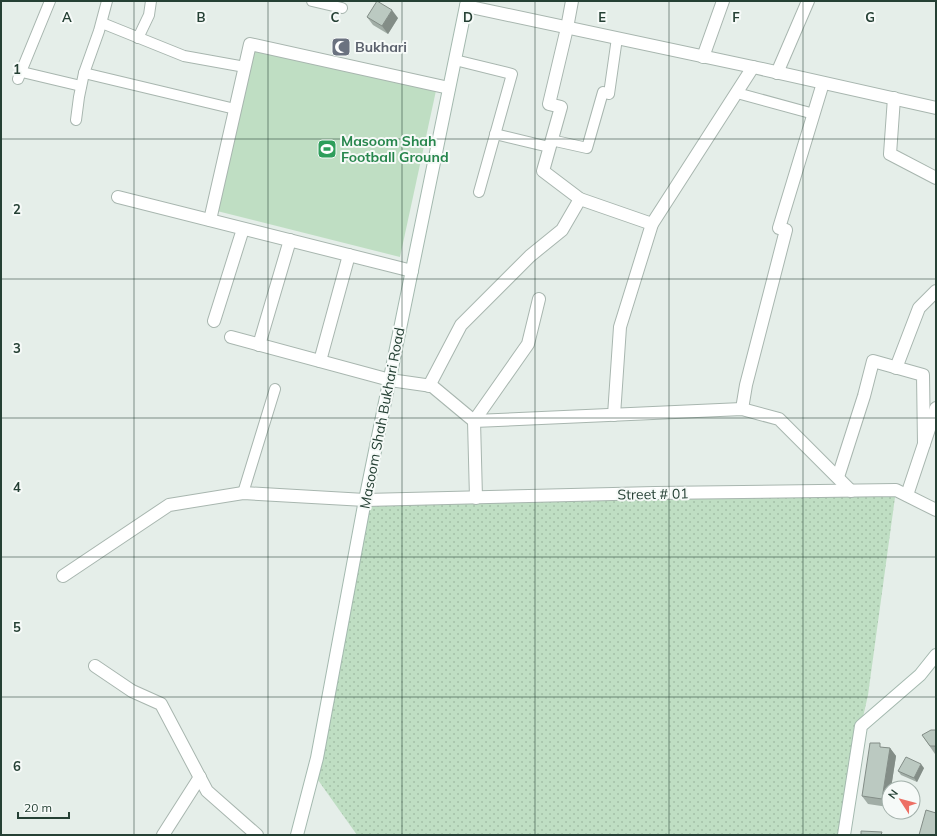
<svg xmlns="http://www.w3.org/2000/svg" width="937" height="836" font-family="Mulish,sans-serif">
	<defs>
		<pattern id="grass-dots" width="8" height="8" patternUnits="userSpaceOnUse"><rect width="8" height="8" fill="#bfdec3"/><path d="M2 2h.1M6 6h.1" fill="none" stroke="#a4c0a8" stroke-width="1.8" stroke-linecap="round"/></pattern>
	</defs>
	<rect width="100%" height="100%" fill="#e5eee9"/>
	<!-- grass -->
	<path fill="url(#grass-dots)" d="M896 490 868 695 861 726 844 835H357L313 773 365 500Z"/>
	<!-- pitch -->
	<path fill="#bfdec3" d="M253 45 437 86 400 257 217 211Z"/>
	<g fill="none" stroke-linecap="round" stroke-linejoin="round">
		<!-- lane casing -->
		<g stroke="#a8b6af" stroke-width="12">
			<g id="lane">
				<path d="M312 1 342 8"/>
				<path d="M102 23 184 56 245 67"/>
				<path d="M138 38 149 15 151 1"/>
				<path d="M455 60 512 74 479 192"/>
				<path d="M22 72 81 86"/>
				<path d="M84 73 235 109"/>
				<path d="M18 79 50 1"/>
				<path d="M737 93 814 114"/>
				<path d="M76 120 79 97 84 73 99 31 107 1"/>
				<path d="M495 134 549 147"/>
				<path d="M551 140 587 148 603 92 609 94 617 38"/>
				<path d="M243 493 275 389"/>
			</g>
		</g>
		<!-- street casing -->
		<g stroke="#a8b6af" stroke-width="14">
			<g id="street">
				<path d="M572 1 567 28 549 104 561 107 543 171 580 199 652 224"/>
				<path d="M466 6 753 67 936 108"/>
				<path d="M703 57 723 1"/>
				<path d="M777 73 808 1"/>
				<path d="M894 98 890 154 936 178"/>
				<path d="M118 197 412 271"/>
				<path d="M210 220 250 44 449 88"/>
				<path d="M214 321 243 229"/>
				<path d="M231 337 390 380 432 386 474 421 742 409 779 419 851 491"/>
				<path d="M259 345 290 240"/>
				<path d="M320 361 349 255"/>
				<path d="M896 368 919 308 936 291"/>
				<path d="M429 386 461 325 530 256 562 230 580 199"/>
				<path d="M742 409 746 385 786 230 779 228 823 83"/>
				<path d="M614 415 620 327 652 224 753 67"/>
				<path d="M838 477 864 396 873 361 923 375 924 444"/>
				<path d="M907 495 936 408"/>
				<path d="M476 498 474 421 528 344 539 299"/>
				<path d="M63 576 169 505 243 493 365 500 655 493 896 490 936 510"/>
				<path d="M95 666 132 691 161 704 207 791 257 835"/>
				<path d="M163 835 200 777"/>
			</g>
		</g>
		<!-- secondary casing -->
		<g stroke="#a4b9af" stroke-width="14">
			<g id="secondary">
				<path d="M297 835 317 758 365 500 467 1"/>
				<path d="M844 835 861 726 920 675 936 655"/>
			</g>
		</g>
		<!-- lane -->
		<use href="#lane" stroke="#fff" stroke-width="10"/>
		<!-- street -->
		<use href="#street" stroke="#fff" stroke-width="12"/>
		<!-- secondary -->
		<use href="#secondary" stroke="#fff" stroke-width="12"/>
	</g>
	<!-- wall -->
	<g fill="#a1ada6">
		<path d="M367 17 398 18 388 34 373 25Z"/>
		<path d="M936 730V754H935L922 735Z"/>
		<path d="M883 747 890 748 896 756 888 807 868 804 862 796Z"/>
		<path d="M924 768 917 782 901 775 898 771Z"/>
	</g>
	<!-- shaded-wall -->
	<g fill="#838d87">
		<path d="M392 10 398 18 388 34 382 26Z"/>
		<path d="M890 748 896 756 891 788H889V798L888 807 882 799Z"/>
		<path d="M921 764 924 768 917 782 914 778Z"/>
	</g>
	<!-- building -->
	<g fill="#bbc9c1" stroke="#838d87">
		<path d="M377 1 392 10 382 26 367 17Z"/>
		<path d="M931 730H936V749L935 746H930L922 735Z"/>
		<path d="M870 743H880V747L890 748 882 799 862 796Z"/>
		<path d="M906 757 921 764 914 778 898 771Z"/>
		<path d="M926 810 936 813V835H919Z"/>
		<path d="M861 831 882 832 881 835H861Z"/>
	</g>
	<!-- grid -->
	<path fill="none" stroke="#254034" stroke-width="1" stroke-opacity="0.55" d="M134 1V835M268 1V835M402 1V835M535 1V835M669 1V835M803 1V835M1 139H936M1 279H936M1 418H936M1 557H936M1 697H936"/>
	<!-- icons -->
	<defs>
		<g id="mosque-square" transform="scale(1)"><rect x="-9" y="-9" width="18" height="18" rx="4" fill="#6b7280" stroke="#f6faf8"/><path d="M3.5-4.9A6 6 0 1 0 3.5 4.9A5 5 0 1 1 3.5-4.9Z" fill="#fff"/></g>
		<g id="stadium-square" transform="scale(1)"><rect x="-9" y="-9" width="18" height="18" rx="4" fill="#2e9e5b" stroke="#f6faf8"/><path d="M0-5a6.5 5 0 1 0 0 10a6.5 5 0 1 0 0-10ZM-3.5-1.8h7v3.6h-7Z" fill="#fff"/></g>
	</defs>
	<g fill-rule="evenodd">
		<use href="#mosque-square" x="341" y="47"/>
		<use href="#stadium-square" x="327" y="149"/>
	</g>
	<g text-anchor="middle" dominant-baseline="central" stroke-width="4" stroke-linejoin="round" paint-order="stroke">
		<!-- worship labels -->
		<g font-size="14" font-weight="bold" fill="#5b616d" stroke="#f6faf8" text-anchor="start">
			<text x="355" y="47">Bukhari</text>
		</g>
		<!-- leisure labels -->
		<g font-size="14" font-weight="bold" fill="#27864d" stroke="#f6faf8" text-anchor="start">
			<text x="341" y="141">Masoom Shah<tspan x="341" dy="16">Football Ground</tspan></text>
		</g>
		<!-- street labels -->
		<g font-size="14" fill="#254034" stroke="#f6faf8">
			<text transform="translate(382 418) rotate(-79)">Masoom Shah Bukhari Road</text>
			<text transform="translate(653 494) rotate(-1)">Street # 01</text>
		</g>
	</g>
	<g font-size="13" text-anchor="middle" font-weight="bold" fill="#254034" stroke="#f6faf8" stroke-width="4" stroke-linejoin="round" paint-order="stroke">
		<text x="67" y="22">A</text>
		<text x="201" y="22">B</text>
		<text x="335" y="22">C</text>
		<text x="468" y="22">D</text>
		<text x="602" y="22">E</text>
		<text x="736" y="22">F</text>
		<text x="870" y="22">G</text>
		<text x="17" y="74">1</text>
		<text x="17" y="214">2</text>
		<text x="17" y="353">3</text>
		<text x="17" y="492">4</text>
		<text x="17" y="632">5</text>
		<text x="17" y="771">6</text>
	</g>
	<!-- border -->
	<rect width="937" height="836" fill="none" stroke="#254034" stroke-width="4"/>
	<!-- north arrow -->
	<g transform="translate(901 800) rotate(306)"><circle r="19" fill="#f6faf8" stroke="#a2b0aa"/>
	<path d="M0-3L7 15L0 10L-7 15Z" fill="#ed6f64"/>
	<text y="-6" font-size="11" font-weight="bold" text-anchor="middle" fill="#254034">N</text>
	</g>
	<!-- scale -->
	<path d="M18 812v6h51v-6" fill="none" stroke="#254034" stroke-width="2"/>
	<text x="24" y="812" font-size="12" fill="#254034" stroke="#f6faf8" stroke-width="3" paint-order="stroke">20 m</text>
</svg>
